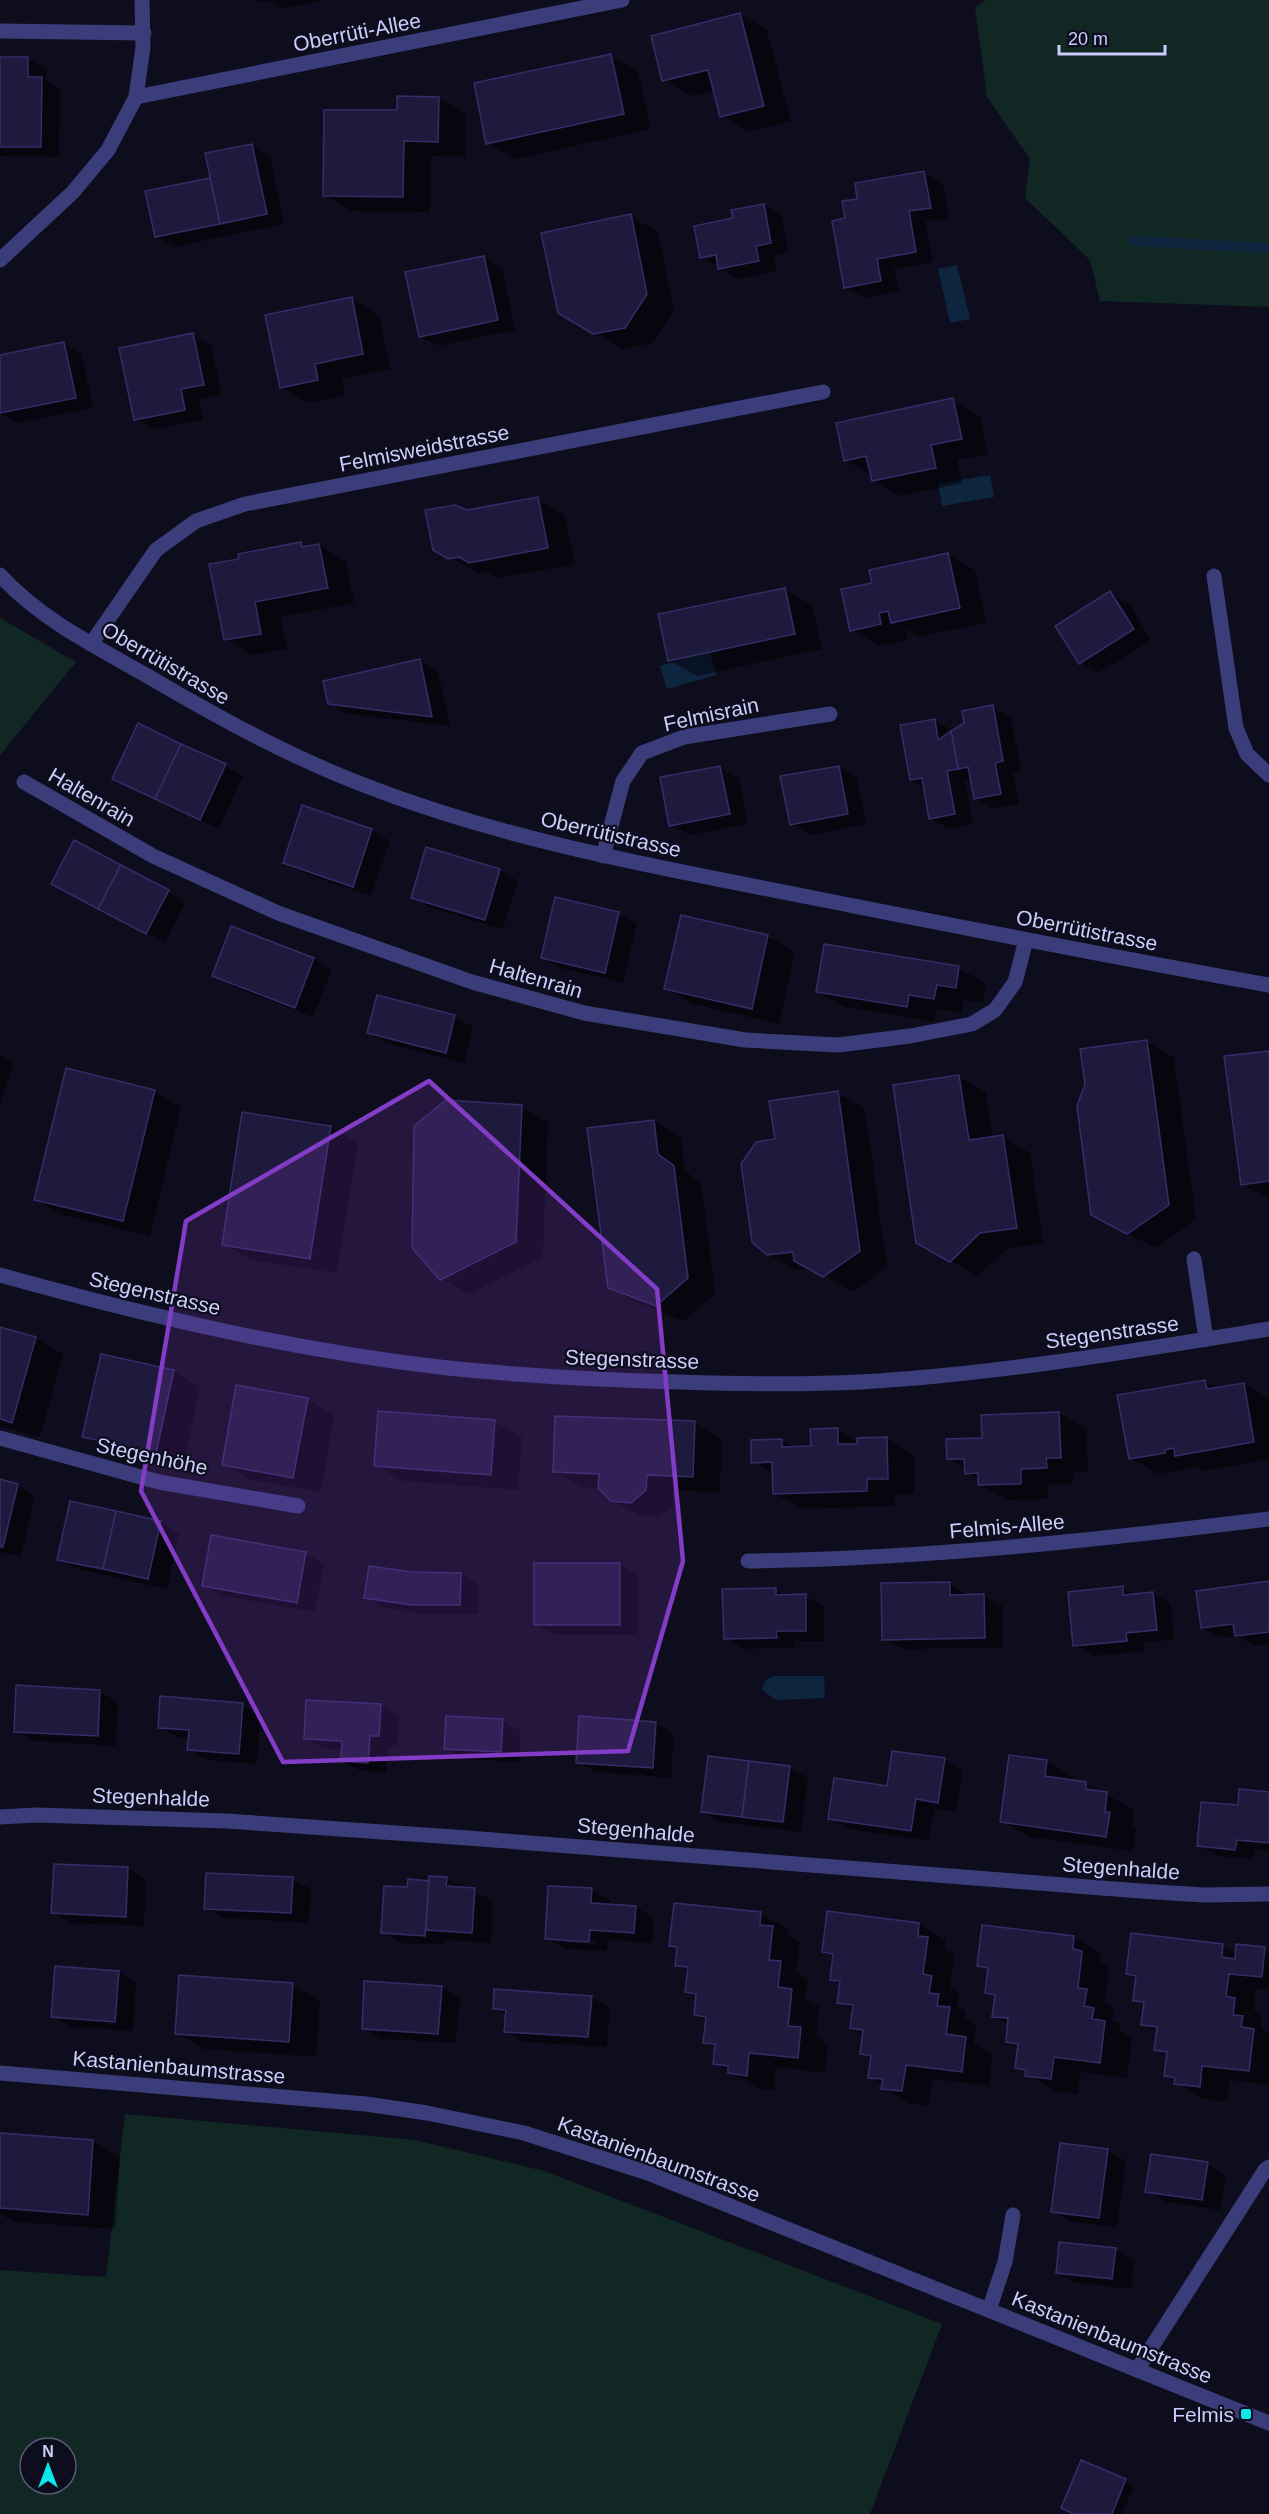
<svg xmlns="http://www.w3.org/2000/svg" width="1269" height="2514" font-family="Helvetica,sans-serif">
	<rect width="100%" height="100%" fill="#0e0d1d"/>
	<!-- green -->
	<g fill="#102724" fill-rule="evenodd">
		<path d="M986 0H1269V307L1100 301 1090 260 1025 198 1030 159 987 97 975 7Z"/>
		<path d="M0 618 76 662 0 755Z"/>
		<path d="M125 2114 415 2140 544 2171 942 2324 870 2514H0V2270L106 2277ZM30 2448H66V2484H30Z"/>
	</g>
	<!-- water -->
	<g fill="#0e2540">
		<path d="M957 265 970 319 950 323 938 269Z"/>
		<path d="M990 475 994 497 942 506 938 484Z"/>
		<path d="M710 652 716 675 667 689 660 666Z"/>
		<path d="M773 1676H824L825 1698 776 1700 762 1690 764 1682Z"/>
	</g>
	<!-- shadow -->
	<g fill="#0007" fill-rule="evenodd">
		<path d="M255 0H325L282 9 270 1 261 3Z"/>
		<path d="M740 14 767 30 791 121 749 132 722 116 715 90 691 96 664 80Z"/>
		<path d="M611 56 638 71 651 129 515 159 488 143Z"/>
		<path d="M0 58 28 59 46 69V81L60 89 59 157 0 156Z"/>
		<path d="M439 98 466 114 465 157 431 156 430 212 352 211 324 195 398 112Z"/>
		<path d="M252 145 270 156 284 224 174 247 156 236 147 192 212 179Z"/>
		<path d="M924 173 943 183 949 218 926 221 933 262 894 269 899 291 864 298 845 287 847 220 859 200Z"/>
		<path d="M764 205 782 216 789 253 774 256 777 271 738 279 702 257 734 220Z"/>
		<path d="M630 216 658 232 674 311 653 343 622 349 560 312Z"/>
		<path d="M484 257 502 268 515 330 439 346 420 336Z"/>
		<path d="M352 299 379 315 390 369 342 379 345 396 309 403 281 387Z"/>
		<path d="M193 335 211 345 222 395 199 399 203 420 154 429 135 419Z"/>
		<path d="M64 344 82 354 93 408 17 423 0 413V356Z"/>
		<path d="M953 400 980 416 988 454 958 460 962 483 900 496 873 480 872 476 845 460Z"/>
		<path d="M538 499 565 515 575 564 498 578 487 572 478 573 434 549 467 512Z"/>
		<path d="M301 544 307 547 319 545 346 561 354 603 281 617 287 649 253 655 225 639 241 560Z"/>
		<path d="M948 554 975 570 986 623 919 637 906 629 908 640 879 646 852 630 874 584Z"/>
		<path d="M785 589 812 605 822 649 697 676 669 660Z"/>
		<path d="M1110 593 1129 604 1151 640 1098 673 1080 662Z"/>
		<path d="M420 661 438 672 450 726 348 714 329 703Z"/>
		<path d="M992 707 1011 717 1021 771 1013 773 1019 804 994 809 975 798 972 780 965 781 973 824 949 829 930 818 924 787 911 780 934 720 954 731Z"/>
		<path d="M225 766 243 776 219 829 114 778Z"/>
		<path d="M839 767 857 778 866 824 810 835 791 824Z"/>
		<path d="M720 768 739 778 747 824 689 835 671 825Z"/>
		<path d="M303 807 372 830 390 841 371 896 303 873 284 862Z"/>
		<path d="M427 849 500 870 518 881 503 929 431 908 413 897Z"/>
		<path d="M168 892 186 902 165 943 71 894Z"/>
		<path d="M556 899 619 914 637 924 623 983 561 968 543 958Z"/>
		<path d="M768 936 795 952 779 1024 693 1004 666 989Z"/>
		<path d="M314 959 332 970 313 1017 232 986 214 975Z"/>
		<path d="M958 968 986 983 983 1003 964 1000 961 1013 936 1009 934 1022 845 1007 817 992Z"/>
		<path d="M378 997 455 1016 473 1027 464 1063 387 1043 368 1033Z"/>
		<path d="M1147 1042 1174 1058 1196 1220 1155 1248 1120 1230Z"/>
		<path d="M1269 1052V1199L1242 1184Z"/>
		<path d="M0 1055 14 1063 0 1104Z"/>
		<path d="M959 1077 986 1093 993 1138 1003 1137 1030 1153 1043 1244 1008 1248 978 1276 942 1256Z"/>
		<path d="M154 1092 181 1107 150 1236 63 1215 35 1199Z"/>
		<path d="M838 1093 865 1109 887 1267 852 1292 810 1268 795 1270 768 1254 776 1141Z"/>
		<path d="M521 1107 548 1122 543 1257 469 1294 441 1278Z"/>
		<path d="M654 1121 681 1137 685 1171 701 1183 715 1294 684 1321 637 1303 609 1287Z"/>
		<path d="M330 1127 358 1143 337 1273 251 1260 223 1244Z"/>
		<path d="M0 1328 36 1338 63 1354 40 1437 0 1426Z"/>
		<path d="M173 1371 200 1387 183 1467 111 1452 84 1436Z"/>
		<path d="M1205 1381 1217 1389 1244 1384 1269 1399V1459L1204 1471 1194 1465 1192 1468 1157 1474 1130 1458Z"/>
		<path d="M307 1399 334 1415 321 1492 251 1480 224 1464Z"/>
		<path d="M1059 1413 1086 1429 1088 1472H1073V1483L1048 1484V1499L1007 1500 980 1484V1481L966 1473V1469L948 1458 984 1439Z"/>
		<path d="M495 1422 522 1437 518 1490 403 1481 376 1466Z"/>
		<path d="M694 1423 722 1439 720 1492 673 1490V1506L659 1517 640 1516 612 1500 600 1488 582 1487 555 1472Z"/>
		<path d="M838 1430 858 1442 887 1439 914 1455 915 1494H894V1506L802 1509 774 1493V1474L753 1462 782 1441 794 1448 812 1447Z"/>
		<path d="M0 1481 17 1485 35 1496 21 1557 0 1552Z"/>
		<path d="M161 1522 179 1533 167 1589 77 1569 59 1559Z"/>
		<path d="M306 1553 324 1564 315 1612 222 1596 204 1586Z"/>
		<path d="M620 1564 638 1575V1635H554L535 1624Z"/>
		<path d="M412 1574H461L479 1585 478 1614 432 1615 384 1608 366 1597Z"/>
		<path d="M1269 1583V1644L1254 1646 1237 1636 1221 1638 1203 1628Z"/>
		<path d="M950 1584 968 1596H984L1002 1606 1003 1648 902 1649 884 1639Z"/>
		<path d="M1122 1588 1134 1595 1153 1593 1171 1604 1174 1640 1144 1642 1145 1651 1093 1656 1075 1645Z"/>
		<path d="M776 1590 786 1596H805L824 1606V1641H794L795 1648 743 1649 725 1638Z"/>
		<path d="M99 1691 118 1702 116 1746 34 1741 16 1731Z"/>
		<path d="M242 1704 261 1715 257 1764 207 1760 189 1749 190 1738 178 1737 160 1727Z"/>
		<path d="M380 1705 399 1716 397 1746H388L386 1772 361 1771 342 1761 343 1749H324L306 1738Z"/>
		<path d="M503 1721 521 1731 519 1762 464 1759 446 1748Z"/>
		<path d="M656 1723 674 1734 671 1778 596 1772 577 1762Z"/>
		<path d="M944 1760 963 1770 956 1812 934 1809 929 1841 848 1829 830 1818Z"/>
		<path d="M1047 1762 1074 1777 1073 1782 1086 1784 1134 1809 1132 1827 1136 1830 1133 1851 1029 1837 1002 1821Z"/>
		<path d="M789 1767 808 1778 801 1832 721 1822 703 1812Z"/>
		<path d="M1269 1794V1851L1255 1849 1253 1859 1217 1856 1199 1845 1239 1807Z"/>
		<path d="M127 1868 146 1879 144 1926 71 1923 53 1912Z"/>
		<path d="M292 1879 311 1889 309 1923 224 1918 206 1908Z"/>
		<path d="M447 1879 493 1900 491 1943 444 1940 443 1945 401 1943 382 1932 409 1889Z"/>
		<path d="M592 1890 610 1900V1906L636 1907 654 1918 652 1943 608 1940 607 1951 565 1949 547 1938ZM564 1939 597 1941V1944L564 1942Z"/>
		<path d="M761 1914 788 1929V1936L800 1943 796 1972 808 1979 805 1999 819 2006 816 2037 828 2044 825 2073 776 2067 774 2091 757 2088 714 2063 716 2048 705 2042 707 2021 696 2015 698 1998 687 1991 689 1972 677 1965 678 1950 670 1945Z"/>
		<path d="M919 1924 946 1940 945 1949 955 1954 950 1988 959 1993 957 2006 966 2011 965 2018 976 2024 974 2043 993 2054 989 2086 933 2079 929 2106 910 2104 883 2088 884 2085 870 2077 872 2060 862 2054 864 2035 852 2028 854 2011 839 2002 841 1985 831 1979 834 1958 823 1952Z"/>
		<path d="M1074 1937 1101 1953 1100 1963 1109 1968 1105 2002 1114 2006 1112 2020 1121 2025 1120 2031 1132 2038 1127 2078 1081 2072 1078 2094 1054 2091 1017 2067 1019 2048 1007 2041 1009 2025 994 2016 996 1998 986 1993 989 1971 978 1965Z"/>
		<path d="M1237 1945 1269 1951V1990L1256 1989 1254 2010 1262 2015 1261 2028 1269 2033V2085L1230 2080 1227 2102 1203 2099 1166 2076 1168 2056 1156 2050 1158 2033 1143 2024 1145 2006 1135 2000 1137 1979 1127 1974 1223 1946 1237 1954Z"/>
		<path d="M118 1972 136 1983 133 2031 71 2027 53 2016Z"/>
		<path d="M181 1977 293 1985 320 2001 316 2057 204 2049 177 2033Z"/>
		<path d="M441 1987 460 1998 456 2043 382 2039 363 2028Z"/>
		<path d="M591 1997 610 2008 607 2047 524 2042 506 2031 507 2016 495 2009Z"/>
		<path d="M0 2134 93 2141 120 2157 115 2229 14 2222 0 2214Z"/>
		<path d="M1107 2150 1126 2161 1117 2227 1071 2222 1052 2211Z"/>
		<path d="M1207 2164 1226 2175 1220 2210 1165 2202 1147 2191Z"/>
		<path d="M1116 2249 1134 2260 1131 2289 1076 2283 1057 2273Z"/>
		<path d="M1082 2462 1134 2486 1122 2514H1074Z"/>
	</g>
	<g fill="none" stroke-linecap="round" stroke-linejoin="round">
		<!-- stream -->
		<path stroke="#0e2540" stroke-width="10" d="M1134 241 1269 248"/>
	</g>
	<!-- building -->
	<g fill="#1e1a3d" stroke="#342d68" stroke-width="1.5">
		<path d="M740 13 764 106 720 117 708 70 662 81 651 36Z"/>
		<path d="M611 54 624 114 486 144 474 83Z"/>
		<path d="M0 57H28V77H42L41 147H0Z"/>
		<path d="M397 96 439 97 438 142 404 141 403 197 323 196 324 110H397Z"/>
		<path d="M252 144 267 214 220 224 205 153Z"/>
		<path d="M924 171 931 208 909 211 916 252 877 259 881 281 844 288 832 221 845 218 842 201 857 199 855 183Z"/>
		<path d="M210 178 220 224 155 237 145 191Z"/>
		<path d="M764 204 771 243 756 246 759 261 718 269 716 255 700 258 694 226 733 218 731 210Z"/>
		<path d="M631 214 647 294 625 328 593 334 558 313 541 233Z"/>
		<path d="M484 256 498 320 419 337 405 272Z"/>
		<path d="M352 297 363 354 315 364 318 380 280 388 265 315Z"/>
		<path d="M193 333 204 385 181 389 185 410 134 420 119 348Z"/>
		<path d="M64 342 76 398 0 413V355Z"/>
		<path d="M953 398 962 439 931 445 936 468 872 481 866 456 844 461 836 423Z"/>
		<path d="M538 497 548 548 469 563 459 557 448 559 433 550 425 510 455 505 467 510Z"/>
		<path d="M301 542 302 547 319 544 328 588 255 602 261 634 224 640 209 564 239 559 238 554Z"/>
		<path d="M948 553 960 608 891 623 888 611 879 613 881 624 850 631 841 589 872 583 869 570Z"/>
		<path d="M785 588 795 634 668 661 658 614Z"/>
		<path d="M1110 591 1134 629 1079 664 1055 626Z"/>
		<path d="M420 659 432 717 328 704 323 681Z"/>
		<path d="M993 705 1003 761 995 763 1001 794 974 799 968 767 958 769 951 731 964 723 962 711Z"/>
		<path d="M935 719 938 740 951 731 958 769 947 771 955 814 929 819 922 778 910 780 900 725Z"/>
		<path d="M138 723 181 744 155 799 112 779Z"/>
		<path d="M181 744 226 764 200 820 155 799Z"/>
		<path d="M720 766 730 814 669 826 660 777Z"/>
		<path d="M839 766 848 814 790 825 780 776Z"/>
		<path d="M302 805 372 829 353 887 283 863Z"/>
		<path d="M74 840 121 865 98 909 51 884Z"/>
		<path d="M426 847 500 869 485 920 411 898Z"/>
		<path d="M121 865 169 890 146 934 98 909Z"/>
		<path d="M555 897 619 912 605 973 541 958Z"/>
		<path d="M681 915 768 935 752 1009 664 989Z"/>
		<path d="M231 926 314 958 295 1008 212 976Z"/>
		<path d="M824 944 959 966 956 988 937 985 934 999 909 995 907 1007 816 992Z"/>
		<path d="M377 995 455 1015 446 1053 367 1033Z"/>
		<path d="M1147 1040 1169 1205 1127 1234 1091 1215 1077 1106 1085 1084 1080 1049Z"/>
		<path d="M1269 1051V1181L1241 1185 1224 1056Z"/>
		<path d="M66 1068 155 1090 123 1221 34 1200Z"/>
		<path d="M959 1075 969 1140 1003 1135 1017 1228 980 1233 950 1262 916 1243 893 1085Z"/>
		<path d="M838 1091 860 1251 823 1277 794 1261 793 1252 767 1255 752 1242 741 1164 756 1142 775 1139 769 1101Z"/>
		<path d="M446 1100 522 1105 516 1242 440 1280 412 1248 414 1126Z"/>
		<path d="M242 1112 331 1126 310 1259 222 1245Z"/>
		<path d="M654 1120 658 1154 674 1166 688 1278 656 1306 608 1288 587 1128Z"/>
		<path d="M0 1327 36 1337 12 1423 0 1419Z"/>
		<path d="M101 1354 174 1370 156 1453 82 1437Z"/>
		<path d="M1205 1380 1207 1389 1244 1383 1254 1442 1175 1456 1174 1448 1165 1450V1453L1129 1459 1117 1395Z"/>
		<path d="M236 1385 308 1398 293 1478 222 1465Z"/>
		<path d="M378 1411 495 1420 491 1475 374 1466Z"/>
		<path d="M1059 1412 1061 1458H1046L1047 1468 1021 1469V1484L978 1485V1473L965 1474 964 1459H947L946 1439 982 1438 981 1415Z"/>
		<path d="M555 1416 695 1421 693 1477 647 1475 646 1490 631 1503 611 1501 598 1488 599 1474 553 1472Z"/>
		<path d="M838 1428V1444H857V1438L887 1437 888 1479H867V1491L773 1494 772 1462 751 1463V1440L782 1439V1447L811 1446 810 1429Z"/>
		<path d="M0 1479 18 1484 3 1547H0Z"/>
		<path d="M70 1501 116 1511 103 1569 57 1560Z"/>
		<path d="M116 1511 161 1521 148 1579 103 1569Z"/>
		<path d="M211 1535 306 1552 297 1603 202 1586Z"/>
		<rect x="534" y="1563" width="86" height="62"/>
		<path d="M369 1566 412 1572 461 1573 460 1605H412L364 1598Z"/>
		<path d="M1269 1581V1632L1235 1636 1233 1624 1201 1628 1196 1591Z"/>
		<path d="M950 1582V1595L984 1594 985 1638 882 1640 881 1583Z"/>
		<path d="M1123 1586V1595L1153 1592 1157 1630 1126 1633 1127 1641 1073 1646 1068 1592Z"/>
		<path d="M776 1588V1595L806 1594V1631H776L777 1638 724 1639 722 1589Z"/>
		<path d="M16 1685 100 1690 98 1736 14 1732Z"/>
		<path d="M160 1696 243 1703 239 1754 187 1750 189 1730 158 1728Z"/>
		<path d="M306 1700 381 1704 379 1736H370L368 1763 341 1761 342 1741 304 1739Z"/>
		<path d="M446 1716 503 1719 501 1752 444 1749Z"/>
		<path d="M579 1716 656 1722 653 1768 576 1763Z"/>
		<path d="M892 1751 945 1758 938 1803 916 1799 911 1831 828 1819 834 1778 887 1786Z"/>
		<path d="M1009 1755 1047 1760 1045 1776 1086 1782V1789L1107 1792 1105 1812H1110L1106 1837 1000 1822Z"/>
		<path d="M708 1756 749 1761 742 1817 701 1812Z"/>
		<path d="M749 1761 790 1766 783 1822 742 1817Z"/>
		<path d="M1239 1789 1269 1792V1843L1237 1840 1235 1850 1197 1846 1201 1802 1238 1805Z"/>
		<path d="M54 1864 128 1867 126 1917 51 1913Z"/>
		<path d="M206 1873 293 1877 291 1913 204 1909Z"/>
		<path d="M429 1876 447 1877 446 1886 475 1888 472 1933 426 1930Z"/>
		<path d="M408 1879 429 1881 425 1936 381 1933 384 1886 407 1887Z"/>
		<path d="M548 1886 592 1888 591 1903 636 1906 634 1933 590 1930 589 1942 545 1939Z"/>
		<path d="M674 1903 761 1912 760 1925 773 1926 769 1960 781 1961 778 1987 792 1989 788 2026 801 2027 798 2058 749 2053 747 2076 728 2073V2066L713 2064 715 2044 703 2043 706 2017 694 2015 696 1994 685 1992 688 1967 675 1966 677 1947 669 1946Z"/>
		<path d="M827 1911 919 1923 918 1936 928 1937 923 1974 932 1976 929 1993 939 1994 937 2006 950 2007 946 2034 966 2037 962 2072 906 2065 902 2091 881 2089 883 2079 868 2078 871 2056 860 2054 863 2030 850 2028 853 2005 837 2003 840 1981 830 1980 833 1954 822 1952Z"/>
		<path d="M982 1925 1074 1936 1073 1949 1082 1951 1078 1988 1087 1989 1084 2006 1094 2008 1092 2019 1105 2021 1100 2063 1054 2057 1051 2079 1025 2076 1026 2070 1015 2068 1018 2044 1006 2042 1008 2018 992 2017 995 1995 985 1993 988 1968 977 1966Z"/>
		<path d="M1131 1933 1223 1944 1222 1957 1235 1959 1236 1944 1265 1947 1262 1977 1229 1974 1226 1996 1235 1998 1233 2015 1243 2016 1241 2027 1254 2029 1249 2071 1202 2066 1200 2087 1174 2084 1175 2078 1164 2076 1167 2052 1154 2050 1157 2027 1141 2025 1144 2002 1133 2001 1136 1976 1126 1974Z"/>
		<path d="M55 1966 119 1971 115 2022 51 2017Z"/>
		<path d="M179 1975 293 1983 289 2042 175 2034Z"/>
		<path d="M364 1981 442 1986 438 2034 362 2029Z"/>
		<path d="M494 1989 592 1996 588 2037 504 2032 506 2010 493 2009Z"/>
		<path d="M0 2133 93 2140 88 2215 0 2208Z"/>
		<path d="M1060 2143 1108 2149 1099 2218 1051 2212Z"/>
		<path d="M1151 2154 1208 2162 1202 2200 1145 2192Z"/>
		<path d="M1059 2242 1116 2248 1112 2279 1056 2273Z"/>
		<path d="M1081 2460 1126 2479 1112 2514H1074L1061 2508Z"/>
	</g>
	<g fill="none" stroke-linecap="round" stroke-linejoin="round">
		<!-- service -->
		<g stroke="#3a3d7a" stroke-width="15">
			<path d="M0 31 144 33"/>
			<path d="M1194 1259 1206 1339"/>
			<path d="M989 2310 1005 2262 1013 2215"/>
			<path d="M1137 2370 1265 2170 1269 2167"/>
		</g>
		<!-- minor -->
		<g stroke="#3a3d7a" stroke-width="15">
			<path d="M136 97 622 0"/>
			<path d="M0 260 73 192 108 150 136 97 143 47 142 0"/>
			<path d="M0 575C41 620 99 648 151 678 221 719 292 758 369 787 517 844 674 870 829 901 976 930 1122 959 1269 985"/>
			<path d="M1214 576 1236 728 1247 754 1269 775"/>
			<path d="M91 644 156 550 196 521 245 504 823 392"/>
			<path d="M24 782 153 856 278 913 472 982 584 1013 745 1040 838 1045 910 1036 972 1024 995 1010 1015 982 1026 940"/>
			<path d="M603 856 623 781 642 753 684 737 830 714"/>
			<path d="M0 1275C147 1316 296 1351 448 1368 525 1376 602 1380 679 1382 739 1384 800 1385 860 1382 997 1374 1133 1351 1269 1329"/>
			<path d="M0 1438 159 1482 298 1506"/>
			<path d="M748 1561C923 1559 1096 1540 1269 1519"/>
			<path d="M0 1817 36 1815 227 1821 468 1838 1140 1891 1204 1895 1269 1894"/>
		</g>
		<!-- tertiary -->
		<path stroke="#3a3d7a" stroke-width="15" d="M0 2073 366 2104 427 2113 524 2133 648 2173 1269 2423"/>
	</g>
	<!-- marked area -->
	<path fill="#833cc5" fill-opacity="0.2" stroke="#833cc5" stroke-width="4.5" stroke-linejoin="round" d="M429 1081 657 1289 683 1561 628 1751 283 1762 141 1491 186 1221Z"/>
	<!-- markers -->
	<rect fill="#0ce5e9" stroke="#0e0d1d" stroke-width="2" x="1240" y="2408" width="12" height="12" rx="3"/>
	<g text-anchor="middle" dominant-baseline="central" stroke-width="4.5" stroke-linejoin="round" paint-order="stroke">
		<!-- street labels -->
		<g font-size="21" fill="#cdccfc" stroke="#0e0d1d">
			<text transform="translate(357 32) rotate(-11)">Oberrüti-Allee</text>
			<text transform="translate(424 448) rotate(-11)">Felmisweidstrasse</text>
			<text transform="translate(166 663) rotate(30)">Oberrütistrasse</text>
			<text transform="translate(711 714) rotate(-12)">Felmisrain</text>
			<text transform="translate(92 797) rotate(30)">Haltenrain</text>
			<text transform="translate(611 834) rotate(13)">Oberrütistrasse</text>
			<text transform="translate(1087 930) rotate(11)">Oberrütistrasse</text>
			<text transform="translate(536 978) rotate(16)">Haltenrain</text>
			<text transform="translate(155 1293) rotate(13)">Stegenstrasse</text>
			<text transform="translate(1112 1332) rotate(-8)">Stegenstrasse</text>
			<text transform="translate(632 1359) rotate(2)">Stegenstrasse</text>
			<text transform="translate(152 1456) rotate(12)">Stegenhöhe</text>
			<text transform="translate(1007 1526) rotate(-5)">Felmis-Allee</text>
			<text transform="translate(151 1797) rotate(2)">Stegenhalde</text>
			<text transform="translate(636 1830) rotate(5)">Stegenhalde</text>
			<text transform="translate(1121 1868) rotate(4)">Stegenhalde</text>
			<text transform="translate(179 2067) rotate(5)">Kastanienbaumstrasse</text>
			<text transform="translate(659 2159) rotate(20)">Kastanienbaumstrasse</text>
			<text transform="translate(1112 2337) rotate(22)">Kastanienbaumstrasse</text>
		</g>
		<!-- poi labels -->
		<g font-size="21" fill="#cdccfc" stroke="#0e0d1d" text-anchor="end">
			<text x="1234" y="2414">Felmis</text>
		</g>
	</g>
	<!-- north arrow -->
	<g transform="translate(48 2466)"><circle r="28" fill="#0e0d1d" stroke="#5a5976" stroke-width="1.5"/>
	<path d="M0-4.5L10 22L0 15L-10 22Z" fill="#0ce5e9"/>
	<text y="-9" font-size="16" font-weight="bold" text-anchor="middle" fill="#cdccfc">N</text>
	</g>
	<!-- scale -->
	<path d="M1059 45v9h106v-9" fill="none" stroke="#cdccfc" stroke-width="3"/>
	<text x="1068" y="45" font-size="18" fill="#cdccfc" stroke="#0e0d1d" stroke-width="4.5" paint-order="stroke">20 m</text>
</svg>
